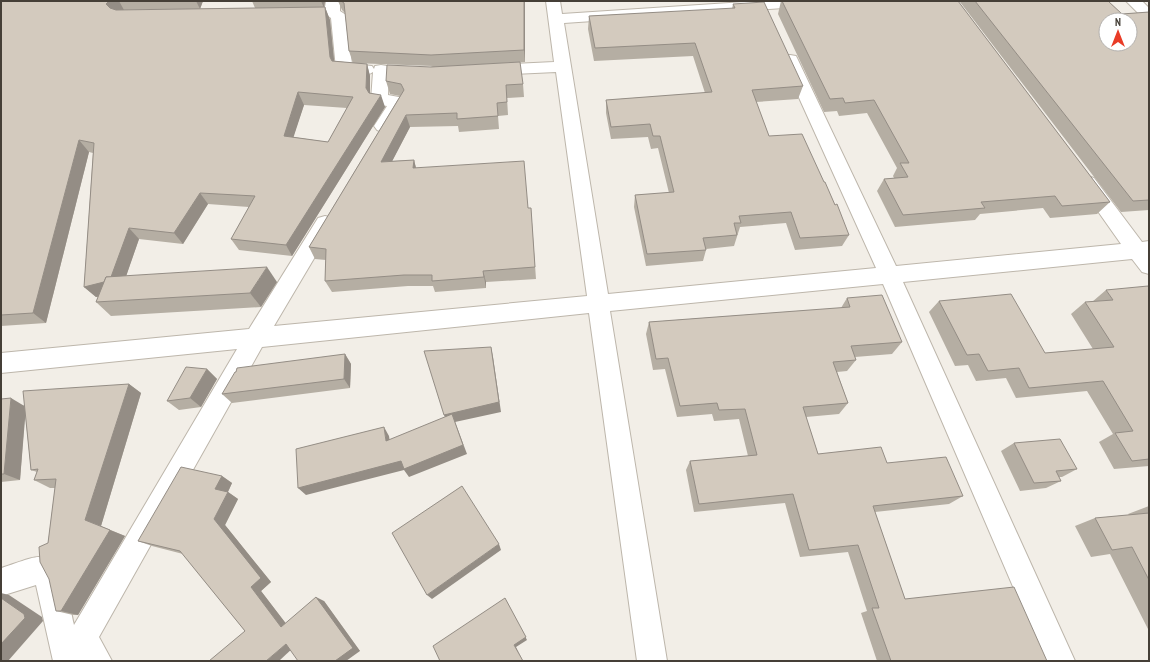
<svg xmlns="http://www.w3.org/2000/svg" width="1150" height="662" font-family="'PT Sans Narrow',sans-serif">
	<rect width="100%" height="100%" fill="#f2eee7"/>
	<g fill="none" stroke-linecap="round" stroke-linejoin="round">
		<!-- minor casing -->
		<g stroke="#bdb6ab" stroke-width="2">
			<g id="minor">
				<path d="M326 1H340V11L346 15 352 64 372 66 374 69 375 66 381 65 387 66 389 70 388 95 404 98 406 102 389 130 383 132 377 130 374 126 387 106 373 104 371 100 373 72C365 78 348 75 338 73L336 69 331 18 324 13Z"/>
				<path d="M546 1H560L562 14 760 1H834L832 4 827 5 564 23 608 294 876 268 782 60 784 56 790 55 796 56 798 60 896 266 1121 244 1078 183 1080 178 1087 176 1094 178 1142 242 1149 241V274L1142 272 1132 259 903 282 1075 661H1045L883 284 610 311 667 661H637L589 313 262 347 99 637 112 661H53L36 585 1 596V568C9 566 32 556 40 557 65 560 69 605 74 625L237 349 1 373V353L249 329 318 218 325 216 332 218 335 223 274 326 587 296 556 72 490 75 484 74 482 70 484 66 490 65 554 62Z"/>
				<path d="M1126 1H1142L1149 8V21L1144 19Z"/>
			</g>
		</g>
		<!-- minor -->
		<use href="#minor" fill="#fff" fill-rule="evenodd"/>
	</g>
	<!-- wall -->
	<g fill="#b5aea3" fill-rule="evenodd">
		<path d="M1 1H203L200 9 123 10 255 8 252 1H325L324 7H325L330 20 334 61 367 64 370 76V93L385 107 292 256 239 250 231 239 249 207 208 204 183 244 139 239 126 276 277 282 261 307 111 316 96 302 98 297H96L84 287 93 153 89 152 46 323 1 326ZM304 105 347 108 328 142 293 137Z"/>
		<path d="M338 1H525V62L473 65 523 84 524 97 507 98 508 115 498 116 499 129 459 132 458 126 410 127 392 161 414 160 416 168 528 208H531L536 279 486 282V288L435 292 433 286H408L332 292 325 281 326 260 315 259 309 247 400 96 390 94 386 81 433 66 353 63 349 51 345 13 342 10Z"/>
		<path d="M781 1H958L1110 202 1097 214 1050 218 1043 208 980 214 975 220 895 227 877 191 884 179 894 178 893 176 897 168 867 113 839 116 837 111 824 112 778 14Z"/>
		<path d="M961 1H1108L1122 14 1149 12V210L1121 212 960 2Z"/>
		<path d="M733 4 803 86 798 99 756 102 769 136 824 182 849 235 842 246 795 250 786 223 740 227 734 246 706 249V250L703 261 646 266 634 207 635 195 669 193 658 148 651 149 648 137 611 139 606 113V100L705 93 693 56 594 61 588 29 589 16 732 9Z"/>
		<path d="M1149 288V466L1114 469 1099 442 1113 434 1087 391 1016 398 1006 378 976 381 968 365 955 366 929 312 939 301 1045 353 1093 349 1071 314 1085 302H1092L1106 290Z"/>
		<path d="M847 298 902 342 892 354 855 357 856 360 847 371 837 372 848 403 839 414 806 417 818 454 887 463 963 496 949 504 875 512 905 599 1047 661H877L861 613 867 611 848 552 800 557 785 503 694 512 686 470 690 461 748 456 739 419 714 421 712 414 677 417 665 369 653 370 646 334 649 322 841 308Z"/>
		<path d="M345 354 351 364 350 388 232 403 222 394 236 372Z"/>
		<path d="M207 369 217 379 201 407 179 410 167 401Z"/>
		<path d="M129 384 141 393 101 526 125 536 78 615H73L56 611 48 543 55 488H50L34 480 37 472 31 470 25 413 20 480 1 482V399L25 406Z"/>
		<path d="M1014 443 1077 469 1062 477H1059L1061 481 1046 488 1020 491 1001 451Z"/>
		<path d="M222 476 232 483 228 492 238 499 225 525 271 582 261 591 286 624 324 601 360 651H290L245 631 183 554 152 546 138 541Z"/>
		<path d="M1149 506V629H1148L1110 554 1091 557 1075 526 1095 518 1129 515 1128 514Z"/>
	</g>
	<!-- shaded-wall -->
	<g fill="#948d85">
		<path d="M109 1H119L124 10 118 12 114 16 106 4Z"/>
		<path d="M196 1H203L200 9Z"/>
		<path d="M321 1H325L324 8Z"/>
		<path d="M524 1H525V62L524 50Z"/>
		<path d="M325 7 330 20 335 69 330 57Z"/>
		<path d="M367 64 370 76V101L366 88Z"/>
		<path d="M298 92 304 105 290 148 284 136Z"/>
		<path d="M381 95 385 107 292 256 286 245Z"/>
		<path d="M406 115 410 127 385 175 381 162Z"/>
		<path d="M79 140 89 152 46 323 33 313Z"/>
		<path d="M414 160 417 172 413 168Z"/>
		<path d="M200 193 208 204 183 244 174 233Z"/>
		<path d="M129 228 139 239 121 291 96 297 84 287Z"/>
		<path d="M267 267 277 282 261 307 250 293Z"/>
		<path d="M483 271 486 282V288L484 277Z"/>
		<path d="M491 347 493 357 501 412 455 422 467 454 409 477 404 470 306 495 298 488 448 424 444 415Z"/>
		<path d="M345 354 351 364 350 388 344 379Z"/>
		<path d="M207 369 217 379 201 407 190 398Z"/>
		<path d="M129 384 141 393 101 526 85 520Z"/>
		<path d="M11 398 26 407 20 480 4 474Z"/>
		<path d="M384 427 389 436 391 449 386 441Z"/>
		<path d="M222 476 232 483 226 496 215 489Z"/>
		<path d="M228 492 238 499 225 525 271 582 261 591 291 630 281 627 251 587 214 519Z"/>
		<path d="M110 530 125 536 78 615 61 611Z"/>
		<path d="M499 544 501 550 432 599 427 595Z"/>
		<path d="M1 593 9 595 42 617 43 621 8 661H1Z"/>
		<path d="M316 597 324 601 360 651 346 661H335Z"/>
		<path d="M505 598 527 640 516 647 523 661 514 645Z"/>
		<path d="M286 644 295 646 279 661H266Z"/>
	</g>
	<!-- building -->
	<g fill="#d3cabe" stroke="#948d85" fill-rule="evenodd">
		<path d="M1 1H109L106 4 110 8 116 10 325 7 330 57 332 61 367 64 366 88 369 93 381 95 286 245 231 239 255 196 200 193 174 233 129 228 111 277H106L104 282 84 287 94 143 79 140 33 313 1 315ZM298 92 353 97 328 142 284 136Z"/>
		<path d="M341 1H524V50L431 55 349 51 344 3Z"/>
		<path d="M782 1H958L1110 202 1062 206 1055 196 981 202 985 208 903 215 884 179 908 177 900 163H909L874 100 845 103 843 98 830 99Z"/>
		<path d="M975 1H1108L1122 14 1149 12V200L1133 201ZM1106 20H1130V44H1106Z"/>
		<path d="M764 2 803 86 752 90 769 136 802 134 824 182H825L835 205 837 204 849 235 800 238 791 212 739 216 741 223H734L737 235 703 238 706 250 647 254 635 195 674 192 660 136H653L650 124 611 127 606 100 712 92 695 43 595 48 589 16 735 8 733 4Z"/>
		<path d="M520 62 523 84 506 85 507 102 497 103 498 116 457 119V113L406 115 381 162 414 160 413 168 524 161 528 208H531L535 267 483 271 484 277 432 281V275H404L325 281 326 249 309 247 404 90 401 84 386 81 387 65 431 67Z"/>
		<path d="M267 267 250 293 96 302 106 277Z"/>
		<path d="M1148 286 1149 288V459L1132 461 1115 433 1133 431 1103 381 1029 388 1019 368 988 371 979 354 967 355 939 301 1011 294 1045 353 1114 347 1085 302 1113 300 1106 290Z"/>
		<path d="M882 295 902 342 851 346 856 360 833 362 848 403 803 407 818 454 881 447 887 463 946 457 963 496 873 506 905 599 1014 587 1047 661H891L872 608H879L858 545 809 550 793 494 699 504 690 461 757 455 745 409 719 410 717 403 680 406 668 358 656 359 649 322 850 307 847 298Z"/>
		<path d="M491 347 499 402 444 415 424 351Z"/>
		<path d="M345 354 344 379 222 394 235 372H236L237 368Z"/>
		<path d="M186 367 207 369 190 398 167 401Z"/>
		<path d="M129 384 85 520 110 530 61 611H56L49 579 40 562 39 547 48 543 56 479 34 480 38 469 31 470 23 391Z"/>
		<path d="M11 398 4 474H1V399Z"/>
		<path d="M452 414 463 445 404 469 401 461 298 488 296 449 384 427 386 441Z"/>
		<path d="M1060 439 1077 469 1056 471 1061 481 1034 483 1014 443Z"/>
		<path d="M181 467 222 476 215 489 228 492 214 519 261 578 251 587 281 627 316 597 353 648 335 661H298L286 644 266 661H209L245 631 180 551 138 541Z"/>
		<path d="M462 486 499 544 427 595 392 533Z"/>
		<path d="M1149 513V580L1132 547 1112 550 1095 518Z"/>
		<path d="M1 598 24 614 25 618 1 644Z"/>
		<path d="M505 598 526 637 514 645 523 661H440L433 646Z"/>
	</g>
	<!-- border -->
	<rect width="1150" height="662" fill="none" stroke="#453f37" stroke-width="4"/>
	<!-- north arrow -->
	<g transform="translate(1118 32)"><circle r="19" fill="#ffffff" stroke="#b5b2af"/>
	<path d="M0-3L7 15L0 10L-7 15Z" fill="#e93c27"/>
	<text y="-6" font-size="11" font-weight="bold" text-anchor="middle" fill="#453f37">N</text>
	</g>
</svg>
